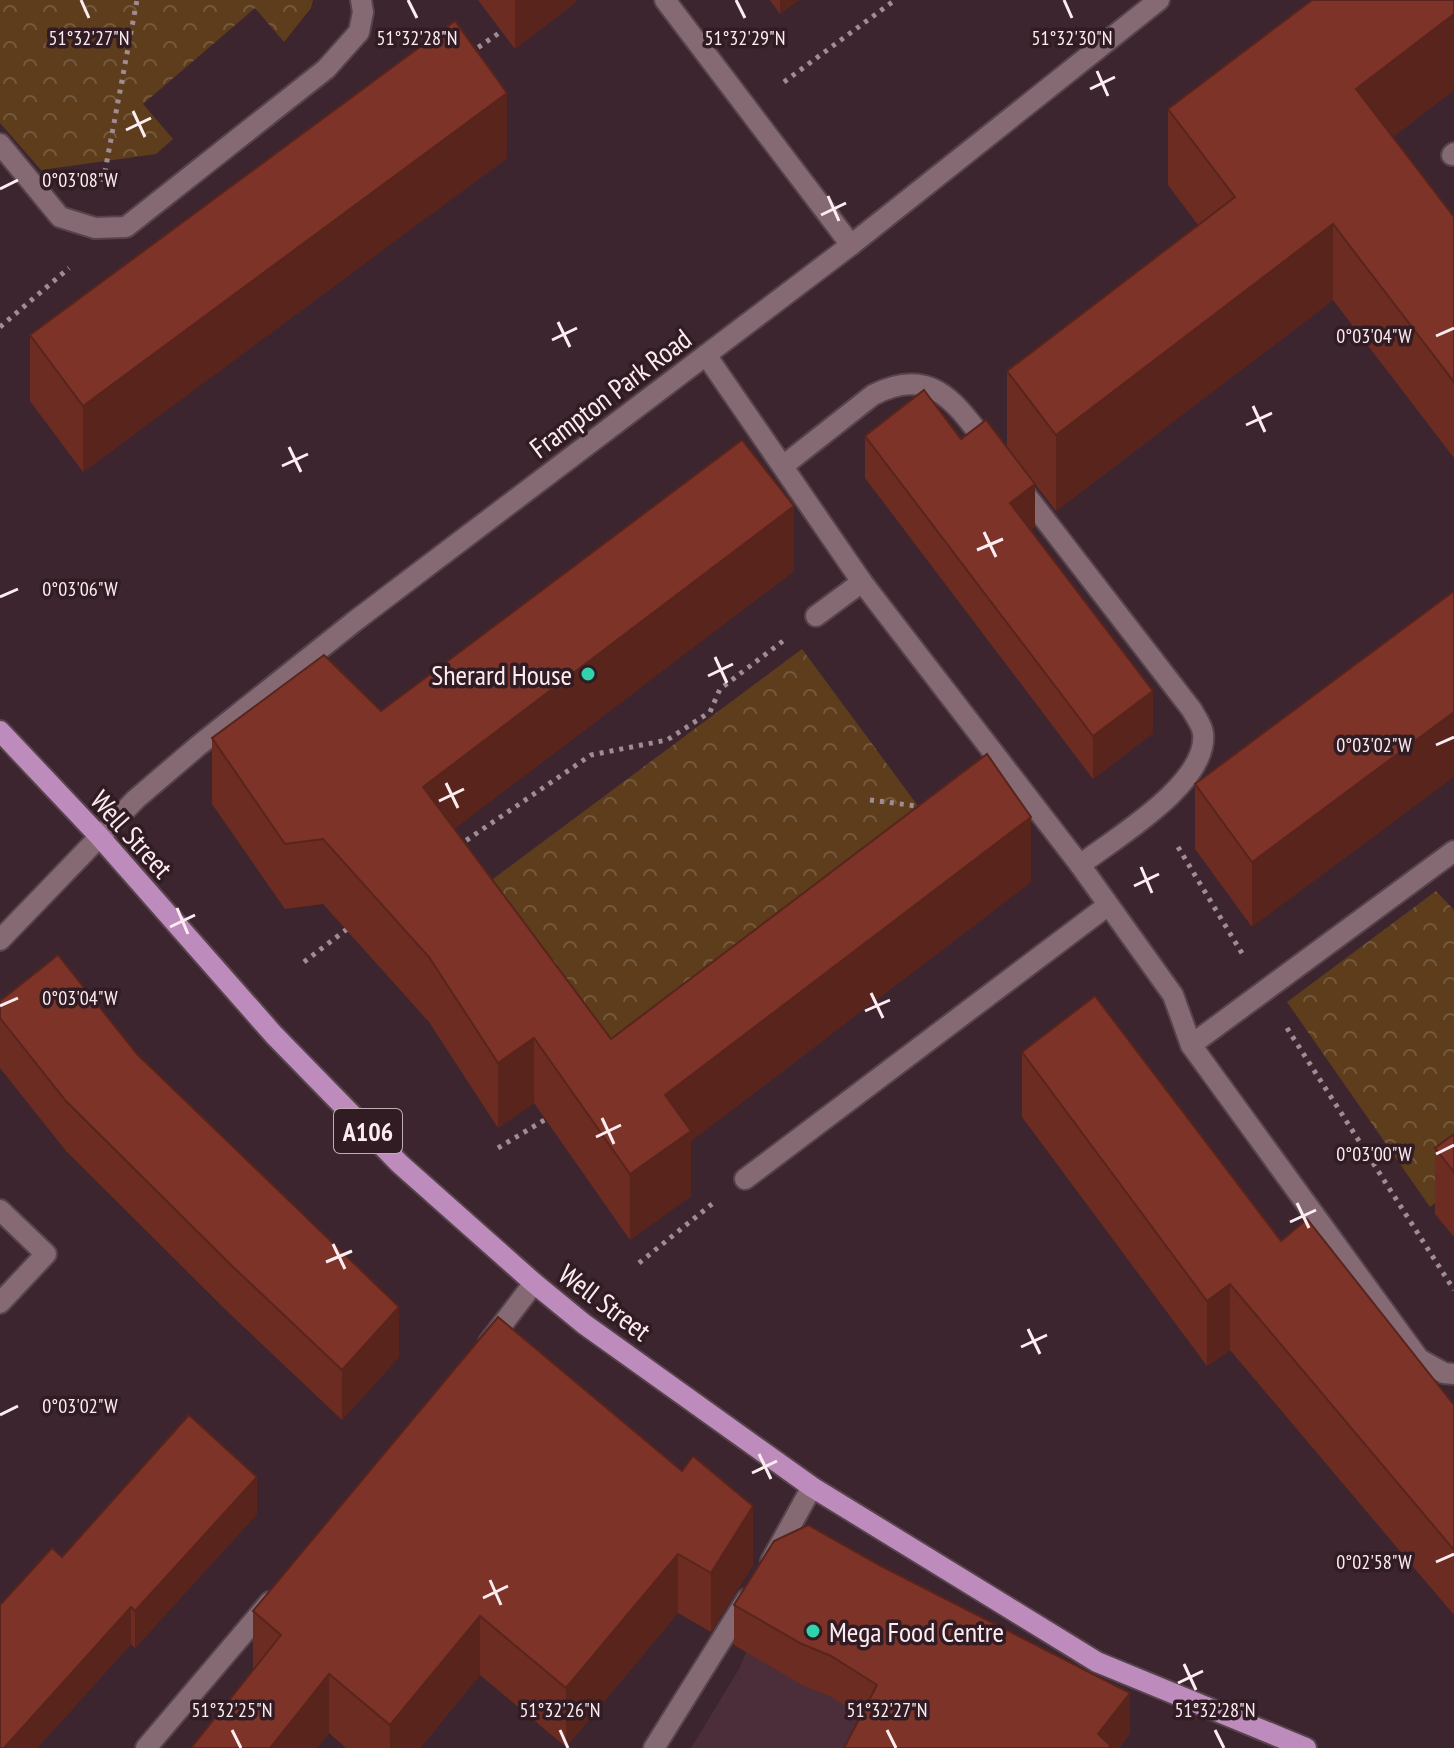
<svg xmlns="http://www.w3.org/2000/svg" width="1454" height="1748" font-family="'PT Sans Narrow',sans-serif">
	<defs>
		<pattern id="park-crowns" width="20" height="18" patternUnits="userSpaceOnUse" patternTransform="scale(2)"><rect width="20" height="18" fill="#5d3d1c"/><path d="M2 6a3 3 0 1 1 6 0M12 15a3 3 0 1 1 6 0" fill="none" stroke="#75593d"/></pattern>
	</defs>
	<rect width="100%" height="100%" fill="#3c252e"/>
	<!-- built -->
	<path fill="#4b2e39" d="M746 1652 1029 1682 1130 1733 1119 1748H691L739 1669Z"/>
	<!-- park -->
	<g fill="url(#park-crowns)">
		<path d="M0 0H313L311 8 284 42 255 8 143 104 173 139 156 154 41 170 0 123Z"/>
		<path d="M802 649 938 833 627 1065 489 882Z"/>
		<path d="M1436 891 1454 910V1188L1430 1207 1287 1002Z"/>
	</g>
	<g fill="none" stroke-linecap="round" stroke-linejoin="round">
		<!-- minor casing -->
		<g stroke="#56434b" stroke-width="24">
			<g id="minor">
				<path d="M665 0 851 245"/>
				<path d="M0 144 60 217 95 228 126 227 326 69 359 32 363 12 361 0"/>
				<path d="M1452 155 1454 153"/>
				<path d="M706 355 862 582 1080 865 1173 995 1191 1045 1419 1359 1444 1373 1454 1374"/>
				<path d="M783 466 873 395C933 364 957 405 990 448"/>
				<path d="M1019 486 1192 710C1195 716 1202 725 1203 733 1209 783 1115 838 1080 865"/>
				<path d="M816 616 862 582"/>
				<path d="M0 940 136 799 198 746 355 621 851 245 1159 0"/>
				<path d="M1191 1045 1454 851"/>
				<path d="M745 1179 1107 906"/>
				<path d="M0 1210 46 1254 0 1303"/>
				<path d="M489 1342 534 1283"/>
				<path d="M771 1561 812 1487"/>
				<path d="M146 1748 270 1602"/>
				<path d="M654 1748 747 1599"/>
			</g>
		</g>
		<!-- major casing -->
		<g stroke="#56434b" stroke-width="24">
			<path id="major" d="M0 731 99 836 274 1035 400 1164 534 1283 584 1324 812 1487 1097 1662 1306 1748"/>
		</g>
		<!-- path -->
		<g stroke="#a08c93" stroke-width="5" stroke-dasharray="4 6" stroke-linecap="butt">
			<path d="M403 41 429 46"/>
			<path d="M470 53 502 31"/>
			<path d="M784 82 895 0"/>
			<path d="M103 182 137 0"/>
			<path d="M0 327 69 268"/>
			<path d="M870 800 924 807"/>
			<path d="M458 846 591 755 667 740 710 712 720 689 783 641"/>
			<path d="M1178 847 1243 955"/>
			<path d="M304 962 351 926"/>
			<path d="M1287 1028 1454 1290"/>
			<path d="M498 1148 546 1119"/>
			<path d="M639 1263 712 1204"/>
		</g>
		<!-- minor -->
		<use href="#minor" stroke="#856a73" stroke-width="20"/>
		<!-- major -->
		<use href="#major" stroke="#bd8cbd" stroke-width="20"/>
	</g>
	<!-- wall -->
	<g fill="#6c2c22">
		<path d="M478 0H576V2L515 49Z"/>
		<path d="M770 0H799L780 14Z"/>
		<path d="M1454 0V90L1393 137 1454 217V458L1333 300 1056 511 1035 484V527L1030 530 1153 733 1093 779 865 478V436L961 439 1007 447V371L1198 225 1168 185V109Z"/>
		<path d="M507 158 83 472 30 401V335Z"/>
		<path d="M794 571 454 829 611 1039 1031 882 691 1141V1196L630 1240 534 1103 498 1128 429 1022 323 904 285 909 212 804V738L381 711Z"/>
		<path d="M1454 591 1252 927 1195 849V784Z"/>
		<path d="M0 1001 137 1054 399 1357 342 1420 230 1314 66 1151 0 1068Z"/>
		<path d="M1022 1052 1281 1241 1454 1405V1615L1230 1350 1207 1366 1022 1117Z"/>
		<path d="M1454 1134V1237L1435 1214V1148Z"/>
		<path d="M498 1317 753 1565 711 1632 678 1613 566 1747 480 1675 420 1748H346L329 1733 317 1748H191L253 1670V1611Z"/>
		<path d="M257 1514 135 1648 131 1644 37 1748H0L62 1557Z"/>
		<path d="M734 1605 1130 1733 1119 1748H844L861 1715 831 1697 802 1685 734 1645Z"/>
	</g>
	<!-- shaded-wall -->
	<g fill="#58241c">
		<path d="M515 0H576V2L515 49Z"/>
		<path d="M780 0H799L780 14Z"/>
		<path d="M1454 14V90L1356 165V89Z"/>
		<path d="M507 93V158L83 472V406Z"/>
		<path d="M1333 224V300L1056 511V435Z"/>
		<path d="M1035 484V527L1010 546V503Z"/>
		<path d="M794 506V571L423 853V787Z"/>
		<path d="M1153 691V733L1093 779V736Z"/>
		<path d="M1454 712V777L1252 927V862Z"/>
		<path d="M1031 817V882L691 1141V1196L630 1240V1174L665 1095Z"/>
		<path d="M534 1038V1103L498 1128V1063Z"/>
		<path d="M1230 1284V1350L1207 1366V1301Z"/>
		<path d="M399 1307V1357L342 1420V1370Z"/>
		<path d="M257 1477V1514L135 1648V1611Z"/>
		<path d="M753 1506V1565L711 1632V1573Z"/>
		<path d="M678 1554V1613L566 1747V1688Z"/>
		<path d="M131 1607V1644L37 1748H4Z"/>
		<path d="M480 1616V1675L420 1748H390V1725Z"/>
		<path d="M329 1674V1733L317 1748H270Z"/>
		<path d="M1130 1693V1733L1119 1748H1098V1734Z"/>
	</g>
	<!-- building -->
	<g fill="#7d3328" stroke="#58241c" stroke-width="2">
		<path d="M1312 0H1454V14L1356 89 1454 217V382L1333 224 1056 435 1007 371 1235 197 1168 109Z"/>
		<path d="M455 21 507 93 83 406 30 335Z"/>
		<path d="M924 390 961 439 986 420 1035 484 1010 503 1153 691 1093 736 865 436Z"/>
		<path d="M742 440 794 506 423 787 611 1039 987 754 1031 817 665 1095 691 1131 630 1174 534 1038 498 1063 429 957 323 839 285 844 212 738 324 655 381 711Z"/>
		<path d="M1454 591V712L1252 862 1195 784Z"/>
		<path d="M58 955 137 1054 399 1307 342 1370 230 1264 66 1101 0 1018V1001Z"/>
		<path d="M1095 996 1281 1241 1307 1219 1454 1405V1550L1230 1284 1207 1301 1022 1052Z"/>
		<path d="M1454 1134V1172L1435 1148Z"/>
		<path d="M498 1317 682 1471 693 1456 753 1506 711 1573 678 1554 566 1688 480 1616 390 1725 329 1674 270 1748H191L281 1635 253 1611Z"/>
		<path d="M189 1415 257 1477 135 1611 131 1607 4 1748H0V1605L52 1548 62 1557Z"/>
		<path d="M808 1525 881 1566 1130 1693 1098 1734 1111 1746 1108 1748H844L877 1685 831 1656 802 1644 734 1605 774 1541Z"/>
	</g>
	<!-- ticks -->
	<path fill="none" stroke="#fcecf1" stroke-width="3" d="M81 0 89 18M408 0 417 18M736 0 745 18M1064 0 1072 18M1097 71 1108 96M1090 89 1115 77M133 111 145 137M126 130 151 118M0 189 18 180M828 196 839 221M821 215 846 203M558 322 570 347M1436 336 1454 328M552 340 577 328M1253 406 1265 432M1246 425 1272 413M289 447 301 472M282 466 308 454M984 532 996 557M977 550 1003 539M0 597 18 589M715 657 727 683M708 676 733 664M1436 745 1454 737M446 783 458 808M439 801 464 789M1141 867 1152 893M1134 886 1159 874M177 908 188 934M170 927 195 915M871 993 883 1018M0 1006 18 998M865 1011 890 1000M602 1118 614 1144M596 1137 621 1125M1436 1154 1454 1145M1297 1203 1309 1228M1290 1222 1316 1210M333 1244 345 1269M326 1262 352 1251M1028 1329 1040 1354M1021 1347 1047 1335M0 1415 18 1406M759 1454 771 1479M752 1473 777 1461M1436 1562 1454 1554M490 1580 501 1605M483 1598 508 1586M1184 1664 1196 1690M1178 1683 1203 1671M232 1730 241 1748M560 1730 568 1748M887 1730 896 1748M1215 1730 1224 1748"/>
	<!-- markers -->
	<g fill="#30d4aa" stroke="#311c24" stroke-width="3">
		<circle cx="588" cy="674" r="8"/>
		<circle cx="813" cy="1631" r="8"/>
	</g>
	<g text-anchor="middle" dominant-baseline="central" stroke-width="7" stroke-linejoin="round" paint-order="stroke">
		<!-- shield labels -->
		<rect fill="#311c24" stroke="#bfaeb4" stroke-width="2" x="334" y="1109" width="68" height="44" rx="6"/>
		<g font-size="26" font-weight="bold" fill="#fcecf1">
			<text x="368" y="1131">A106</text>
		</g>
		<!-- street labels -->
		<g font-size="28" fill="#fcecf1" stroke="#311c24">
			<text transform="translate(610 393) rotate(-37)">Frampton Park Road</text>
			<text transform="translate(132 834) rotate(48)">Well Street</text>
			<text transform="translate(605 1302) rotate(37)">Well Street</text>
		</g>
		<!-- poi labels -->
		<g font-size="28" fill="#fcecf1" stroke="#311c24" text-anchor="end">
			<text x="572" y="674">Sherard House</text>
			<text x="829" y="1631" text-anchor="start">Mega Food Centre</text>
		</g>
	</g>
	<g font-size="20" text-anchor="middle" fill="#fcecf1" stroke="#311c24" stroke-width="7" stroke-linejoin="round" paint-order="stroke">
		<text x="89" y="45">51°32'27"N</text>
		<text x="417" y="45">51°32'28"N</text>
		<text x="745" y="45">51°32'29"N</text>
		<text x="1072" y="45">51°32'30"N</text>
		<text x="80" y="187">0°03'08"W</text>
		<text x="1374" y="343">0°03'04"W</text>
		<text x="80" y="596">0°03'06"W</text>
		<text x="1374" y="752">0°03'02"W</text>
		<text x="80" y="1005">0°03'04"W</text>
		<text x="1374" y="1161">0°03'00"W</text>
		<text x="80" y="1413">0°03'02"W</text>
		<text x="1374" y="1569">0°02'58"W</text>
		<text x="232" y="1717">51°32'25"N</text>
		<text x="560" y="1717">51°32'26"N</text>
		<text x="887" y="1717">51°32'27"N</text>
		<text x="1215" y="1717">51°32'28"N</text>
	</g>
</svg>
